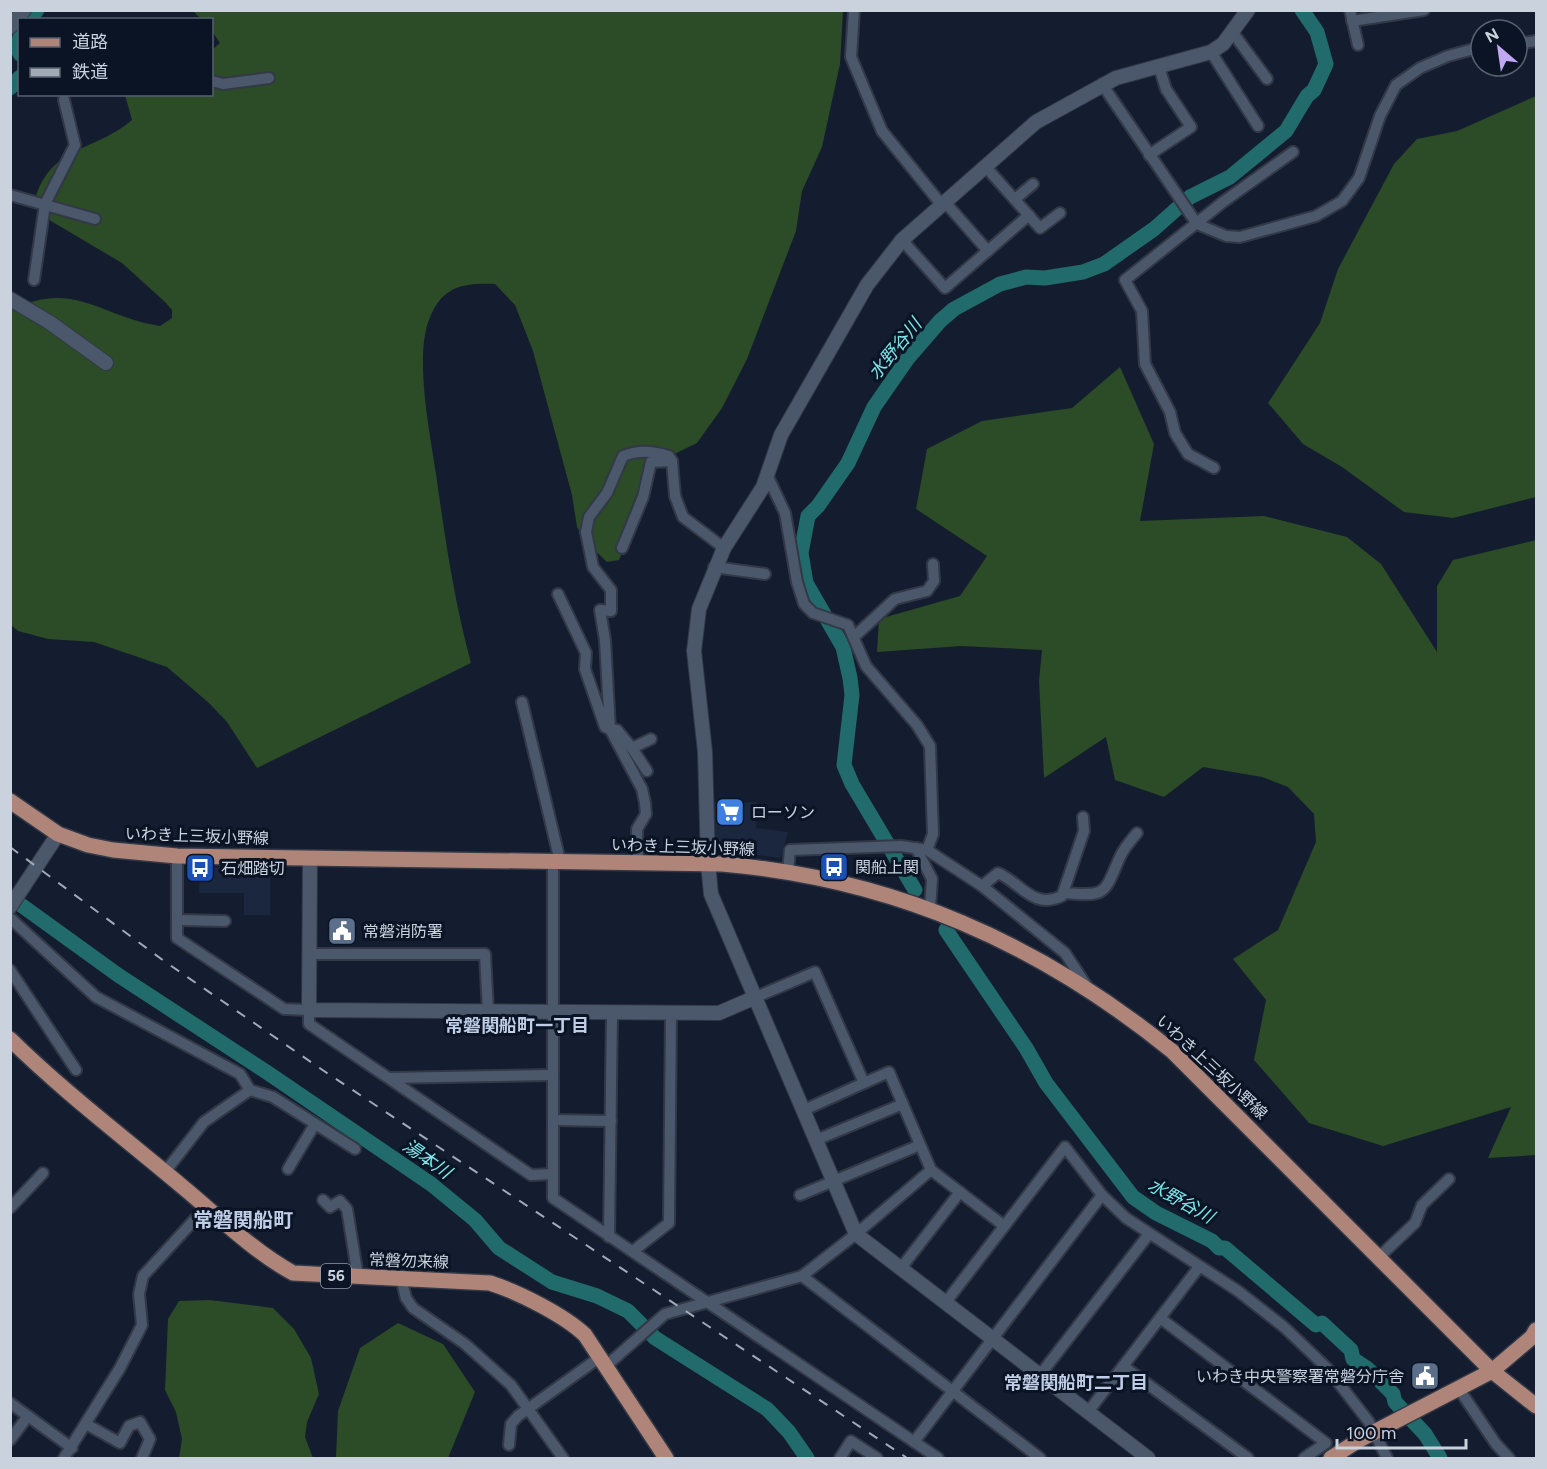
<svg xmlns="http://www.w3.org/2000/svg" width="1547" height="1469" font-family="Figtree,'Noto Sans JP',sans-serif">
	<rect width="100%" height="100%" fill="#131d2f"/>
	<!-- built -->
	<g fill="#1a273e">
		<path d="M757 802 756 828 788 832 781 858 732 852 718 845H711L712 803Z"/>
		<path d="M200 867 270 868V915H244V893H199Z"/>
	</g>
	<!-- forest -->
	<g fill="#2c4b27">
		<path d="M193 11H843L840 64 822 147 802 191 796 231 747 359 722 408 697 443 660 461 643 479 632 506 629 536 619 560 607 562 585 541 577 527 572 495 533 351 515 305 495 284C466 283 444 285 431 315 413 352 430 433 436 474 445 538 454 600 471 663L257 768 227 722 209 703 167 667 94 642 48 639 18 631 11 625V310C75 279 100 317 160 326L172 318V310L165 302 122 263 51 221 34 203C49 145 93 153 132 120L125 95 212 94V50L220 43 212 31V20L201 19Z"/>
		<path d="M1536 96V497L1453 518 1404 512 1342 467 1303 444 1268 403 1320 323 1338 269 1394 164 1417 139 1457 131Z"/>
		<path d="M1120 367 1154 444 1140 521 1264 516 1347 537 1381 564 1437 652V586L1453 560 1536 540V1155L1488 1158 1511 1107 1383 1146 1309 1123 1254 1060 1266 1000 1233 959 1278 930 1316 842 1314 814 1288 787 1262 777 1203 767 1164 797 1115 780 1106 737 1044 778 1039 681 1042 650 961 646 877 652 879 619 960 596 987 556 916 509 927 449 982 421 1072 408Z"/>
		<path d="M210 1300 273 1308 294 1329 311 1358 319 1394 307 1422 305 1437 313 1458H179L182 1439 176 1412 165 1390 168 1319 179 1301Z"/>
		<path d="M398 1323 443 1344 475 1392 448 1458H336L338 1411 360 1348Z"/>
	</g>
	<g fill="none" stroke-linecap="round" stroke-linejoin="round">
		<!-- river -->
		<g stroke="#216b6c" stroke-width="15">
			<path d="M30 20 37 10"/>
			<path d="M20 37 17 48 20 54"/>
			<path d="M10 88 20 77"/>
			<path d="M915 890 852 784 844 765 852 695 850 678 843 647 806 583 801 553 808 516 818 506 848 463 874 407 908 358 940 321 954 309 1000 284 1026 277 1045 278 1083 272 1104 264 1154 229 1190 197 1230 177 1286 131 1307 96 1314 90 1326 64 1317 32 1302 10"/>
			<path d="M10 897 118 975 268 1073 431 1184 475 1220 499 1248 552 1282 597 1296 628 1311 655 1338 767 1409 789 1432 807 1458"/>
			<path d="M946 930 1026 1048 1046 1083 1133 1197 1156 1213 1212 1241 1219 1248H1225L1316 1325 1322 1323 1351 1350 1353 1359 1368 1369 1393 1394 1395 1402 1425 1434 1440 1458"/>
		</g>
		<!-- minor casing -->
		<g stroke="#323846" stroke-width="14">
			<g id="minor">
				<path d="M854 10 851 57 882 131 941 204"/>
				<path d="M1350 10 1358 45"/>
				<path d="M1352 21 1424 10"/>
				<path d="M1233 33 1267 79"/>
				<path d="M1517 44 1536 41"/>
				<path d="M1211 52 1258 126"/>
				<path d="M212 81 223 84 269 78"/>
				<path d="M1102 84 1197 224 1226 236 1240 237 1316 216 1342 201 1359 178 1380 116 1396 85 1420 68 1448 56 1481 47"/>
				<path d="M1149 155 1191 127 1166 89 1159 67"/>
				<path d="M985 166 1040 228 1060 213"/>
				<path d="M10 195 95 219"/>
				<path d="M1015 199 1033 184"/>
				<path d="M944 201 988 251"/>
				<path d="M902 240 945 288 1029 215"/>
				<path d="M34 280 45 204 75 145 64 100"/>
				<path d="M1214 468 1188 454 1175 433 1170 412 1145 364 1142 311 1125 280 1223 202 1293 152"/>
				<path d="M768 477 785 513 797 582 804 604 813 613 848 625 866 666 917 725 930 746 933 834 927 850"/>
				<path d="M622 548 643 497 651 462 672 461 675 496 683 517 724 548"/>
				<path d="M714 567 765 574"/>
				<path d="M558 594 586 653 585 669 605 727 610 729 642 789 645 803 646 814 637 829 638 862"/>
				<path d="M855 636 895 599 927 591 934 581 933 564"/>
				<path d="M522 702 560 861"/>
				<path d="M651 739 632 748 617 730 610 729 605 640 600 610 611 611V590L593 567 586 532 589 517 607 493 623 456C637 450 654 451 669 456L672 461"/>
				<path d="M632 748 647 771"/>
				<path d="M916 848 932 879 930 909"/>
				<path d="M177 856V938L284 1009 309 1010V1024L531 1175 553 1174"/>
				<path d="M553 861V1198L938 1458"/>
				<path d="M788 871 790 850 901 846 927 850 982 886 1065 953 1088 988"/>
				<path d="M982 886 998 873C1021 883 1033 910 1062 896L1084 831 1083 817"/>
				<path d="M1065 893C1108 897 1104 893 1120 857 1124 848 1131 840 1137 833"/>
				<path d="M10 918 96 997 240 1074 250 1090 273 1097 355 1149"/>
				<path d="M177 920 225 921"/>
				<path d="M309 954H485L488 1011"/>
				<path d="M10 970 76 1070"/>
				<path d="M756 997 815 972 864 1083 889 1072 931 1170 1003 1225"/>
				<path d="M389 1078 553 1075"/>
				<path d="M804 1110 864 1083"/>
				<path d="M553 1120 611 1121"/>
				<path d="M816 1140 903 1104"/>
				<path d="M288 1169 315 1124"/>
				<path d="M165 1172 204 1122 250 1090"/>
				<path d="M800 1195 920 1145"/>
				<path d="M323 1200 330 1207 340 1201 347 1209 358 1277"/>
				<path d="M10 1208 43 1173"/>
				<path d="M609 1237 612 1012"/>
				<path d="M633 1251 669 1223 671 1012"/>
				<path d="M1379 1257 1415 1223 1422 1205 1449 1179"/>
				<path d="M901 1268 960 1192"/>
				<path d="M802 1276 1040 1458"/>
				<path d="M401 1278 406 1298 413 1308 465 1344 511 1385 563 1458"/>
				<path d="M946 1302 1065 1147 1102 1195 1126 1218 1238 1291 1284 1327 1327 1368 1369 1422 1387 1458"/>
				<path d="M1160 1318 1326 1443 1304 1458"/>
				<path d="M606 1366 665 1314 802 1276 856 1234 931 1170"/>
				<path d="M1123 1366 1248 1458"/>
				<path d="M1040 1375 1149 1234"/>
				<path d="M1459 1389 1496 1444 1509 1458"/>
				<path d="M10 1403 72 1448"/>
				<path d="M1088 1412 1199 1267"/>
				<path d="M86 1424 120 1443 129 1426 140 1422 150 1439 142 1458"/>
				<path d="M10 1440 28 1416"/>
				<path d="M914 1442 1102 1195"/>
				<path d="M509 1445 511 1424 518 1416 600 1357"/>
				<path d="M64 1458 120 1368 142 1325 139 1294 143 1276 207 1206"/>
				<path d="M840 1458 851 1441 877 1458"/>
			</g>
		</g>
		<!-- tertiary casing -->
		<g stroke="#323846" stroke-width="16">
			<g id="tertiary">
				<path d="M10 27 24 10"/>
				<path d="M10 299 49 322 106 363"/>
				<path d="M310 858 309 1010 719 1013 756 997"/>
				<path d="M10 907 58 834"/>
				<path d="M1148 1458 856 1234 711 894 708 863 705 752 694 651 699 609 724 548 763 487 781 435 867 285 902 240 1036 122 1116 78 1211 52 1223 44 1248 10"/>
			</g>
		</g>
		<!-- primary casing -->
		<g stroke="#323846" stroke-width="18">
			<g id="primary">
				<path d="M10 801 58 834 88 845 113 850 177 856 722 864C894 879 1039 943 1172 1051L1492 1371 1536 1406"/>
				<path d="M10 1039C65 1093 126 1139 184 1188 219 1217 253 1251 293 1273L490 1283C518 1292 564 1315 585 1335L666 1458"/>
				<path d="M1331 1458 1359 1440 1492 1371 1532 1337 1536 1330"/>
			</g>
		</g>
		<!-- minor -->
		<use href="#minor" stroke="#4b586c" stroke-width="10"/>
		<!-- tertiary -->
		<use href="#tertiary" stroke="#4b586c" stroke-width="14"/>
		<!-- primary -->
		<use href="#primary" stroke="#af8579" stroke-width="15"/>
		<!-- rail -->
		<path stroke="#a2aab8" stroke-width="2" stroke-dasharray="10 10" stroke-linecap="butt" d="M10 847 164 961 324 1071 907 1458"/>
	</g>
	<!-- icons -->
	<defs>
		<g id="supermarket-square" transform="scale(1.5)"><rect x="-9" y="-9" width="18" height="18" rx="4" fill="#3f7fe0" stroke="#0a1424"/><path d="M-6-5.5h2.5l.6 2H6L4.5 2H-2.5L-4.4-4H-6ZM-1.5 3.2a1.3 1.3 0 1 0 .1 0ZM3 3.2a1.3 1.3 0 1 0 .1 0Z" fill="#fff"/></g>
		<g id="bus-square" transform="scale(1.5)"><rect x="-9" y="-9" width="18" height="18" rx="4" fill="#1a4fb4" stroke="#0a1424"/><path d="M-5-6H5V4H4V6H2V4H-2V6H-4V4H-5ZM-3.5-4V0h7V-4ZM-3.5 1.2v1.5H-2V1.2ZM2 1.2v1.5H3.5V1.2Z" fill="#fff"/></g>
		<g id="civic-square" transform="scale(1.5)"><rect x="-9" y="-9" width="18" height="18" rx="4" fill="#5c6f8a" stroke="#0a1424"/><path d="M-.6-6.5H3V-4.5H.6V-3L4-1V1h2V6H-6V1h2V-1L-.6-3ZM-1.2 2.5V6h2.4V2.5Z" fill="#fff"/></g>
	</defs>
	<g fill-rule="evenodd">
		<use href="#supermarket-square" x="730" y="812"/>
		<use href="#bus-square" x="834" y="867"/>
		<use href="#bus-square" x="200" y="868"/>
		<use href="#civic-square" x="342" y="931"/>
		<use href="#civic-square" x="1425" y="1376"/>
	</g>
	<g text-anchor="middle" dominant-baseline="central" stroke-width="6" stroke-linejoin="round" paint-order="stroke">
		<!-- shield labels -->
		<rect fill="#0a1424" stroke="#9099a6" stroke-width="1.5" x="321" y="1264" width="30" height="24" rx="4.5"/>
		<g font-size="15" font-weight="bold" fill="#cad2de">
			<text x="336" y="1276">56</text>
		</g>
		<!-- poi labels -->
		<g font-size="16" fill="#cad2de" stroke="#0a1424" text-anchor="start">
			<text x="751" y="812">ローソン</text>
			<text x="855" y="867">関船上関</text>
			<text x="221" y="868">石畑踏切</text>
			<text x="363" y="931">常磐消防署</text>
			<text x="1404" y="1376" text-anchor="end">いわき中央警察署常磐分庁舎</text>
		</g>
		<!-- street labels -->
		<g font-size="16" fill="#cad2de" stroke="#0a1424">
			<text transform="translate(197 836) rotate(2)">いわき上三坂小野線</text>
			<text transform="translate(683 847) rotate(2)">いわき上三坂小野線</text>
			<text transform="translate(1212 1067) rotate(43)">いわき上三坂小野線</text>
			<text transform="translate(409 1261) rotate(2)">常磐勿来線</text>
		</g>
		<!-- water labels -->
		<g font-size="18" font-style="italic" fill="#7be7e9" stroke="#0a1424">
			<text transform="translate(895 349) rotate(-51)">水野谷川</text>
			<text transform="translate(427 1159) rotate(35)">湯本川</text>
			<text transform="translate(1181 1201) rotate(29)">水野谷川</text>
		</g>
		<!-- neighbourhood labels -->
		<g font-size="18" font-weight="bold" fill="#bfcee6" stroke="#0a1424">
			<text x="517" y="1026">常磐関船町一丁目</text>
			<text x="1076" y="1383">常磐関船町二丁目</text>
		</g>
		<!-- quarter labels -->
		<g font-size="20" font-weight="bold" fill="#bfcee6" stroke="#0a1424">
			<text x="243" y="1220">常磐関船町</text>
		</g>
	</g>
	<!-- border -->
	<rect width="1547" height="1469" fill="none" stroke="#cad2de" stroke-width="24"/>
	<!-- legend -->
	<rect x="18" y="18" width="195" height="78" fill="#0a1424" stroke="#57606e" stroke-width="1.5"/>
	<rect x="30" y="38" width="30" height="9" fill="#af8579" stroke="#57606e" stroke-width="1.5"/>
	<text x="72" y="48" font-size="18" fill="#cad2de">道路</text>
	<rect x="30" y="68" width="30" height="9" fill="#a2aab8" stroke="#57606e" stroke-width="1.5"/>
	<text x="72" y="78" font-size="18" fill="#cad2de">鉄道</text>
	<!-- north arrow -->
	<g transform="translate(1499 48) rotate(331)"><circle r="28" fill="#0a1424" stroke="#57606e" stroke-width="1.5"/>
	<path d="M0-4.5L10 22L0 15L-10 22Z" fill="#c1a8f3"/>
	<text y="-9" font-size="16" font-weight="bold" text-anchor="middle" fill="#cad2de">N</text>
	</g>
	<!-- scale -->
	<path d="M1337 1439v9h129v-9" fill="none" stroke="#cad2de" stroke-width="3"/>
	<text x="1346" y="1439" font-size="18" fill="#cad2de" stroke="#0a1424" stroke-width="4.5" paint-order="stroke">100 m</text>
</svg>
